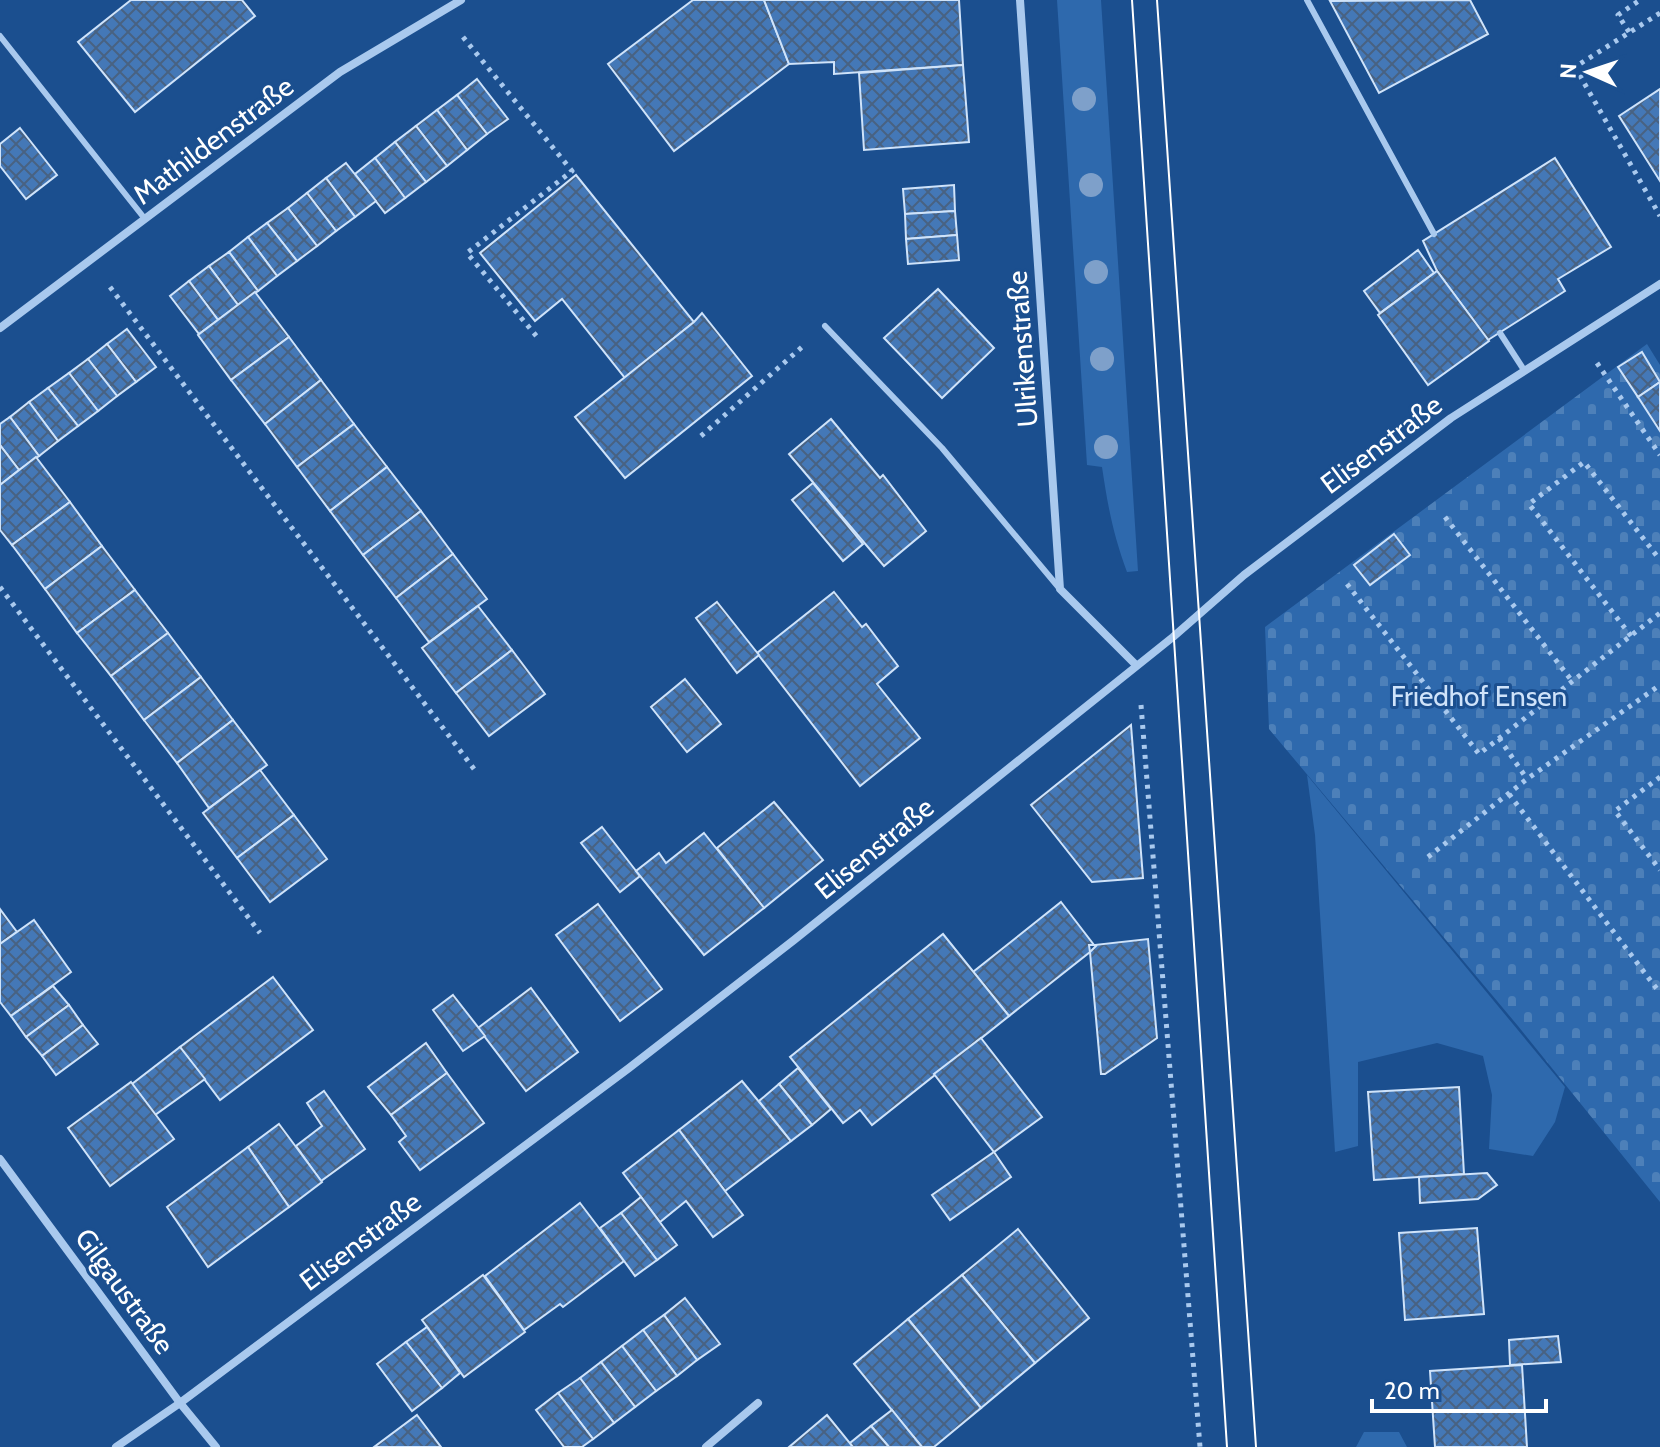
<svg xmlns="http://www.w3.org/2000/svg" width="1660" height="1447" font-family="Cabin,sans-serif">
	<defs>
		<pattern id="cemetery-stones" width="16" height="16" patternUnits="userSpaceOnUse" patternTransform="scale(2)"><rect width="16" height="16" fill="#2e69ad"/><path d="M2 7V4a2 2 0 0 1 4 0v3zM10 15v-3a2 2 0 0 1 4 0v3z" fill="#4d80b9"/></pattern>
		<pattern id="building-cross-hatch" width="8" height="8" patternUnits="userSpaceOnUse" patternTransform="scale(2)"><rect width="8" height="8" fill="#4478b7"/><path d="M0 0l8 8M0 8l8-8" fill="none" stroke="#486282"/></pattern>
	</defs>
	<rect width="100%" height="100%" fill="#1b4f8f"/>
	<!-- grass -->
	<g fill="#2e69ad">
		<path d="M1057 0H1101L1138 571 1127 572C1113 534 1108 507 1102 467L1087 465Z"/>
		<path d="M1307 775 1565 1087 1555 1122 1533 1156 1489 1149 1492 1095 1483 1056 1437 1043 1358 1062V1146L1335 1152 1315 835Z"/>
		<path d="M1364 1432H1399L1407 1447H1356Z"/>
	</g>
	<!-- cemetery -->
	<path fill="url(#cemetery-stones)" d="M1647 344 1660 365V1202L1518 1026 1269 729 1265 627Z"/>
	<!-- building -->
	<g fill="url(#building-cross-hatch)" stroke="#cfe3fa" stroke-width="2">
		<path d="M131 0H242L255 16 135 112 78 42Z"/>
		<path d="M693 0H764L789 64 674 151 608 64Z"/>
		<path d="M764 0H959L963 65 834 74V62L789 64Z"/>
		<path d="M1470 0 1488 34 1379 93 1330 1Z"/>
		<path d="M963 65 969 142 864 150 859 73Z"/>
		<path d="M477 79 508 119 487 134 457 95Z"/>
		<path d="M1660 89V181L1619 116Z"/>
		<path d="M457 95 487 134 467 150 437 110Z"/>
		<path d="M437 110 467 150 447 166 416 126Z"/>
		<path d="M416 126 447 166 426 182 395 142Z"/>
		<path d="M20 128 57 175 26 199 0 166V144Z"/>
		<path d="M395 142 426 182 405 198 375 158Z"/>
		<path d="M375 158 405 198 385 213 355 174Z"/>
		<path d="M1555 158 1611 247 1558 279 1565 291 1488 340 1437 271 1423 241Z"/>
		<path d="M346 163 376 201 355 217 326 178Z"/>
		<path d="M576 175 694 322 625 378 562 299 535 321 480 253Z"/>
		<path d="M326 178 355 217 336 231 307 193Z"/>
		<path d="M954 185 955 211 905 214 903 189Z"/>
		<path d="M307 193 336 231 317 246 288 208Z"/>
		<path d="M288 208 317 246 297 261 267 223Z"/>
		<path d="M955 211 957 235 906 239 905 214Z"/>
		<path d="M267 223 297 261 277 276 248 237Z"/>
		<path d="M957 235 959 260 908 264 906 239Z"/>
		<path d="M248 237 277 276 258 291 229 252Z"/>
		<path d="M1418 250 1434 273 1380 313 1364 291Z"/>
		<path d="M229 252 258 291 238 305 209 266Z"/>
		<path d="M209 266 238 305 218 320 189 281Z"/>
		<path d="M1437 271 1489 341 1428 385 1378 315Z"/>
		<path d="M189 281 218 320 199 334 170 296Z"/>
		<path d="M938 289 994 348 942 398 884 338Z"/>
		<path d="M255 292 289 337 231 380 198 335Z"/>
		<path d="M702 313 752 376 625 478 575 417 694 322Z"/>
		<path d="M127 329 156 367 136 382 107 344Z"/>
		<path d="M289 337 321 380 265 424 231 380Z"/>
		<path d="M107 344 136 382 117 396 88 359Z"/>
		<path d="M1642 352 1660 382 1638 397 1618 367Z"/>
		<path d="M88 359 117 396 98 411 69 373Z"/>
		<path d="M69 373 98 411 78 426 48 388Z"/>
		<path d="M321 380 354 424 297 467 265 424Z"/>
		<path d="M1660 382V431L1638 397Z"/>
		<path d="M48 388 78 426 58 441 29 402Z"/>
		<path d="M29 402 58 441 39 456 10 417Z"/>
		<path d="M10 417 39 456 19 470 0 445V424Z"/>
		<path d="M831 419 880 478 883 475 926 531 884 566 789 454Z"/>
		<path d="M354 424 387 467 330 511 297 467Z"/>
		<path d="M0 445 19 470 0 485Z"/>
		<path d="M36 457 70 502 12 545 0 530V485Z"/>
		<path d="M387 467 421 511 363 555 330 511Z"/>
		<path d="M813 483 863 544 843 561 792 500Z"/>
		<path d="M70 502 102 546 45 589 12 545Z"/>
		<path d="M421 511 453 554 396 598 363 555Z"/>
		<path d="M1394 534 1410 555 1370 585 1354 565Z"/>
		<path d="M102 546 135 590 77 633 45 589Z"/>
		<path d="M453 554 487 599 429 642 396 598Z"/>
		<path d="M135 590 168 633 111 676 77 633Z"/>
		<path d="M834 592 862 627 866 624 898 666 877 684 920 738 860 786 757 653Z"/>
		<path d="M717 602 759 655 737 673 696 618Z"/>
		<path d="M478 606 512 650 456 693 422 648Z"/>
		<path d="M168 633 201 677 144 720 111 676Z"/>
		<path d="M512 650 545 694 489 736 456 693Z"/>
		<path d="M201 677 233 720 177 763 144 720Z"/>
		<path d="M685 679 721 724 687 752 651 707Z"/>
		<path d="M233 720 267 765 209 808 177 763Z"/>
		<path d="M1131 725 1143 878 1092 882 1031 805Z"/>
		<path d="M260 770 294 815 237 858 203 813Z"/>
		<path d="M774 802 823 860 764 908 717 848Z"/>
		<path d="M294 815 327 859 270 902 237 858Z"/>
		<path d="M602 827 640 876 620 892 581 843Z"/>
		<path d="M704 833 764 908 704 955 636 871 659 853 666 863Z"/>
		<path d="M1061 902 1094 945H1089L1090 952 1009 1016 973 972Z"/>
		<path d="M598 904 662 989 620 1021 556 935Z"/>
		<path d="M0 909 17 932 0 944Z"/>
		<path d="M34 920 71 972 11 1016 0 1002V944Z"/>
		<path d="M943 934 1009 1016 872 1125 860 1110 843 1123 790 1057Z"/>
		<path d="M1148 939 1157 1038 1105 1074H1101L1090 952 1096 946 1094 945Z"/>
		<path d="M273 977 313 1030 220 1100 180 1047Z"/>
		<path d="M53 986 69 1005 26 1037 11 1016Z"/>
		<path d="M531 988 578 1052 526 1091 478 1028Z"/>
		<path d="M453 995 485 1036 463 1051 433 1010Z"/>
		<path d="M69 1005 83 1025 42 1056 26 1037Z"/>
		<path d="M83 1025 98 1044 56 1075 42 1056Z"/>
		<path d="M981 1038 1042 1117 994 1152 934 1074Z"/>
		<path d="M426 1043 447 1073 391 1115 368 1087Z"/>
		<path d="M180 1047 205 1079 155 1115 132 1084Z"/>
		<path d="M798 1068 831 1109 812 1125 779 1084Z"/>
		<path d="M447 1073 484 1123 420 1170 399 1142 406 1136 391 1115Z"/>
		<path d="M742 1081 791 1141 725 1191 679 1130Z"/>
		<path d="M131 1082 174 1139 110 1186 68 1128Z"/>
		<path d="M779 1084 812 1125 791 1141 759 1101Z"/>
		<path d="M1459 1087 1464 1174 1374 1180 1368 1092Z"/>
		<path d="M324 1091 365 1149 321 1181 296 1146 322 1126 307 1103Z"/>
		<path d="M279 1124 322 1182 289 1207 248 1147Z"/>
		<path d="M679 1130 743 1215 713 1237 686 1201 660 1222 623 1173Z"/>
		<path d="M248 1147 289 1207 208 1267 167 1207Z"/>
		<path d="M994 1152 1011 1177 950 1220 932 1195Z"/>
		<path d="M1487 1173 1497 1185 1478 1199 1420 1203 1419 1177Z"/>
		<path d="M641 1197 677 1245 657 1260 621 1213Z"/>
		<path d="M580 1203 624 1261 563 1307 560 1304 524 1330 485 1276Z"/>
		<path d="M621 1213 657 1260 635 1276 600 1228Z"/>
		<path d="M1477 1228 1484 1314 1405 1320 1399 1233Z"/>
		<path d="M1018 1229 1089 1318 1035 1363 962 1275Z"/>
		<path d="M483 1275 525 1332 464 1377 422 1320Z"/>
		<path d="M962 1275 1035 1363 981 1408 908 1319Z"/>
		<path d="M685 1298 720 1344 697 1360 664 1315Z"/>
		<path d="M664 1315 697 1360 677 1376 643 1330Z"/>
		<path d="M908 1319 981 1408 934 1447H922L854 1364Z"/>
		<path d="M427 1327 460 1373 442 1388 406 1342Z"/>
		<path d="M643 1330 677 1376 656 1391 622 1346Z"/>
		<path d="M1558 1336 1561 1362 1510 1365 1509 1340Z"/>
		<path d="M406 1342 442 1388 412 1411 377 1364Z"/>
		<path d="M622 1346 656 1391 635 1407 601 1362Z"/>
		<path d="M601 1362 635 1407 614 1423 580 1378Z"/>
		<path d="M1522 1365 1527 1447H1435L1430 1371Z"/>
		<path d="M580 1378 614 1423 593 1439 558 1393Z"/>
		<path d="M558 1393 593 1439 582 1447H564L536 1410Z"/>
		<path d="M892 1410 908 1430 922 1447H889L871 1426Z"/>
		<path d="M417 1415 441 1447H374Z"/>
		<path d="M827 1415 853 1447H789Z"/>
		<path d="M871 1426 889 1447H853L850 1443Z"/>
	</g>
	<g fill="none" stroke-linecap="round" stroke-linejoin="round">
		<!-- path -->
		<g stroke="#a9c9ee" stroke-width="5" stroke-dasharray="4 6" stroke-linecap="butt">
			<path d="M1660 13 1575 67 1660 216"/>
			<path d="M1629 32 1618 15 1640 0"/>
			<path d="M463 37 572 171 467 253 538 338"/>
			<path d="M110 287 474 769"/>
			<path d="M1597 363 1660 455"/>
			<path d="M701 436 802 347"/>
			<path d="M1445 517 1572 681"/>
			<path d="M1347 584 1479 754 1660 613"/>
			<path d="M0 587 260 933"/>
			<path d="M1631 636 1529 504 1584 462 1660 560"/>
			<path d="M1141 705 1200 1447"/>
			<path d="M1499 738 1527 779"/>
			<path d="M1660 777 1615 811 1660 870"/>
			<path d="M1509 794 1660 993"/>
			<path d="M1428 857 1527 779 1660 685"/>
		</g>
		<!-- lane -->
		<g stroke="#a9c9ee" stroke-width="6">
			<path d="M1307 0 1434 234"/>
			<path d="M0 36 145 219"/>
			<path d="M825 326 942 448 1060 589"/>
			<path d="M1500 333 1524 370"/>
		</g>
		<!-- street -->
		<g stroke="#a9c9ee" stroke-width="8">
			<path d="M1020 0 1060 589 1136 665"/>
			<path d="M0 328 340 72 461 0"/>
			<path d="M0 1159 180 1403 216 1447"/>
			<path d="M116 1447 180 1403 629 1068 794 940 1173 637 1244 575 1451 418 1660 284"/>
			<path d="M706 1447 758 1403"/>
		</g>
		<!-- tram -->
		<g stroke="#fff" stroke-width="2">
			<path d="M1132 0 1227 1447"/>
			<path d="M1157 0 1256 1447"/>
		</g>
	</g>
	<!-- trees -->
	<g fill="#7ea0ca">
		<circle cx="1084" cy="99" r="12"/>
		<circle cx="1091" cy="185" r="12"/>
		<circle cx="1096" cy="272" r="12"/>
		<circle cx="1102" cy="359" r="12"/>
		<circle cx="1106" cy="447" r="12"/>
	</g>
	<g text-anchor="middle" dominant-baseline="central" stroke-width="6" stroke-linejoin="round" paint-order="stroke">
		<!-- street labels -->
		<g font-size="28" fill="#fff" stroke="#1b4f8f">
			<text transform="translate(213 140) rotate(-37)">Mathildenstraße</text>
			<text transform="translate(1022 349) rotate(-94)">Ulrikenstraße</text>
			<text transform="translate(1381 444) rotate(-37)">Elisenstraße</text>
			<text transform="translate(874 848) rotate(-39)">Elisenstraße</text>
			<text transform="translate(360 1241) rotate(-37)">Elisenstraße</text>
			<text transform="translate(125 1291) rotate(54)">Gilgaustraße</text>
		</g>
		<!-- park labels -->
		<g font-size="28" fill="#cfe3fa" stroke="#1b4f8f">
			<text x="1479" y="696">Friedhof Ensen</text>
		</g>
	</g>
	<!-- north arrow -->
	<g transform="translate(1588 72) rotate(273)" stroke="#1b4f8f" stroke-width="6" paint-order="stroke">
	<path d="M0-6L14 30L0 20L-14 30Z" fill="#ffffff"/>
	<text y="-12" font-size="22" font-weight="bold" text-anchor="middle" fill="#ffffff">N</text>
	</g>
	<!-- scale -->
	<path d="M1372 1399v12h174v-12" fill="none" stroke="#ffffff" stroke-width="4"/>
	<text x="1384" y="1399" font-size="24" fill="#ffffff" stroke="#1b4f8f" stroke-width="6" paint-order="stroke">20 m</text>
</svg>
